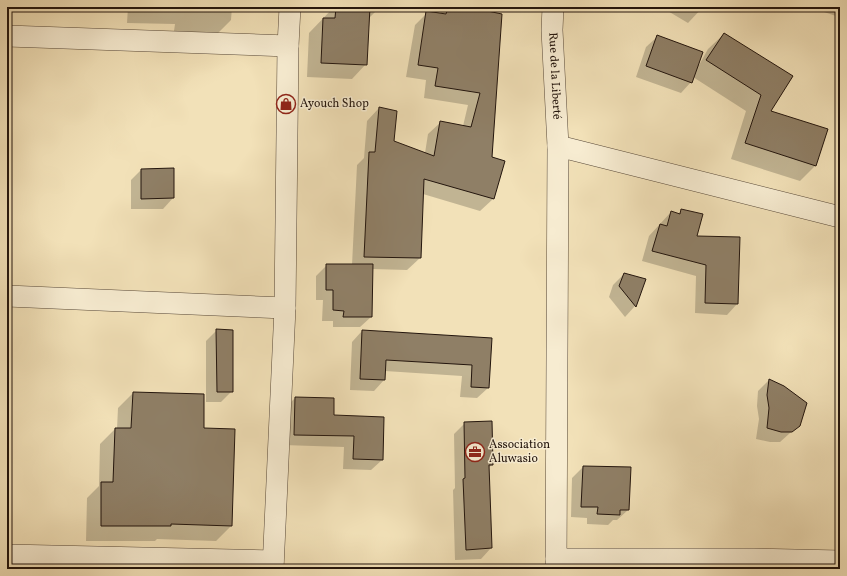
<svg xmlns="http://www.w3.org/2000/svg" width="847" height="576" font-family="Vollkorn,serif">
	<rect width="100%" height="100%" fill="#f2e1b8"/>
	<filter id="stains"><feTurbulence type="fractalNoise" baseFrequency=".005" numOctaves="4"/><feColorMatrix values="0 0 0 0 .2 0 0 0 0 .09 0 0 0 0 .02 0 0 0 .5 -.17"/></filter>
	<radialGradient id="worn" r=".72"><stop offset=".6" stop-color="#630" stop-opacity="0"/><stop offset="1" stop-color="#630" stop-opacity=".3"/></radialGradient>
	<!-- shadow -->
	<g fill="#0003">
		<path d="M128 7H232L231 20 217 34 174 31 175 24 127 23Z"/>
		<path d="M334 7H378L377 10 368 19 366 64 352 79 307 77 309 33Z"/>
		<path d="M446 7H463L501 14 491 158 504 162 493 199 480 211 423 194 420 258 407 270 372 269 371 317 360 327H333V321H322L323 300H316V276L327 265H352L357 165 364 158 367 121 379 108 393 142 425 153 428 134 441 122 463 126 468 105 424 98 426 80 406 77 415 25 427 13 439 14Z"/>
		<path d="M661 7H703L688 23Z"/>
		<path d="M809 7H840V11L836 16Z"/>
		<path d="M724 34 792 77 769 112 816 165 800 181 731 159 746 111 693 77 691 82 681 93 636 77 646 47 657 37 699 65 708 49Z"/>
		<path d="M141 170 173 198 163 209H131V180Z"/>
		<path d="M682 210 696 237 737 304 727 315 695 313 696 276 642 261 649 236 671 212 678 214Z"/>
		<path d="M624 274 644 280 635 306 625 317 609 297 613 285Z"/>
		<path d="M217 330 232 391 221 402H206V341Z"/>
		<path d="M362 331 491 339 488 388 477 398 460 397 462 376 385 371 384 380 374 391 350 390 352 342Z"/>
		<path d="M769 380 799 425 780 442H770L756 439 759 419 757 406 758 391Z"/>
		<path d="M133 393 203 429 231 526 216 541 157 539 155 541H86L87 498 99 486 100 444 115 429H117L118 408Z"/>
		<path d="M295 398 333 416 382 460 371 470 343 469 344 447 283 445 285 408Z"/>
		<path d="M465 423 492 465 488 468 491 548 481 559 455 560 453 490 455 488 454 434Z"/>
		<path d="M583 467 628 510 617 520H613L608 525 587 524V518L571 517 572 478Z"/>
	</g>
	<!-- building -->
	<g fill="#8f7f66" stroke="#23150d">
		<path d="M336 7H370L367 65 321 63 323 18H335Z"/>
		<path d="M448 7H468L502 14 492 157 505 161 494 199 424 179 421 258 364 257 369 152H375L379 107 397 111 394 141 434 156 440 121 471 127 480 93 435 86 438 68 418 65 426 11 446 14Z"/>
		<path d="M724 33 793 76 771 111 828 129 816 166 745 143 761 95 706 60Z"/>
		<path d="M657 35 703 52 692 83 646 66Z"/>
		<path d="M174 168V198L141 199V169Z"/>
		<path d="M681 209 703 214 697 236 740 237 738 304 705 303 706 265 652 251 660 224 667 226 671 211 680 214Z"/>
		<path d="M326 264H373L372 317H343L344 311 333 310V290H326Z"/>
		<path d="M624 273 646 279 636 307 619 286Z"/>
		<path d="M216 329 233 330V392H217Z"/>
		<path d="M362 330 492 338 489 388 471 387 472 365 386 360 385 380 360 379Z"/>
		<path d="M769 379 784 386 807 403 800 426 792 432H781L767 428 769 408 767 395Z"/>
		<path d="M133 392 204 394V428L235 429 232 526 171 524V526H101V482H113L115 428H131Z"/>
		<path d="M295 397 334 398V415L384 417 383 460 353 459 354 436 294 435Z"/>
		<path d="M492 421 493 465H489L492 548 466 550 463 479 465 478 464 422Z"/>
		<path d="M583 466 631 467 629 510H620V515L597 514 598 507H581Z"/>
	</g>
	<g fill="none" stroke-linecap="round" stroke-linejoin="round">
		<!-- minor casing -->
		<g stroke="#574838" stroke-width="22">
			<g id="minor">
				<path id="s1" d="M553 7 552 30 558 146 556 569"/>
				<path d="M7 36 288 46"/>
				<path d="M558 146 840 217"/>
				<path d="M7 296 285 308"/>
				<path d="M7 555 273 561"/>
				<path d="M556 559H754L840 561"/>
				<path d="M273 569 285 308 288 46 290 7"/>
			</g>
		</g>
		<!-- minor -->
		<use href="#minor" stroke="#f7ecd1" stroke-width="21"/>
	</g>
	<!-- icons -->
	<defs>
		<g id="shop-ring" transform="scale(1)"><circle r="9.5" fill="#f7ecd1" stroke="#8f2418" stroke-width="1.5"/><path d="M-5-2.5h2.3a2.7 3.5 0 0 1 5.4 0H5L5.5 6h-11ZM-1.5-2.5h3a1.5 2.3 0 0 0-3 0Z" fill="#8f2418"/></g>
		<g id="office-ring" transform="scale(1)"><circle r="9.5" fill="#f7ecd1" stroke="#8f2418" stroke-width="1.5"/><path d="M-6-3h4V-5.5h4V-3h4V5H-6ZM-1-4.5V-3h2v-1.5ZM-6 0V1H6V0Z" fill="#8f2418"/></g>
	</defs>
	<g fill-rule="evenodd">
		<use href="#shop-ring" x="286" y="104"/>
		<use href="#office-ring" x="475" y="452"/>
	</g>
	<g text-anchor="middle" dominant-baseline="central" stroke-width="3" stroke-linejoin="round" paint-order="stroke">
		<!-- street labels -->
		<g font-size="12" fill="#23150d" stroke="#f7ecd1">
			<text stroke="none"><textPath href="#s1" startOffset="69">Rue de la Liberté</textPath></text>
		</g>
		<!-- poi labels -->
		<g font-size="12" fill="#23150d" stroke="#f7ecd1" text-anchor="start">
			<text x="300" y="104">Ayouch Shop</text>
			<text x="489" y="445">Association<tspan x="489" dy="14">Aluwasio</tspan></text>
		</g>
	</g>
	<!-- margin -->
	<rect width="847" height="576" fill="none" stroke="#f2e1b8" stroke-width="24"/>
	<rect x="8" y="8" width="831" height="560" fill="none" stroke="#23150d" stroke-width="2"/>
	<rect x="12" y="12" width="823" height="552" fill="none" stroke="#23150d"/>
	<rect width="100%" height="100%" filter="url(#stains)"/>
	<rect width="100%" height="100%" fill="url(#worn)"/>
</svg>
